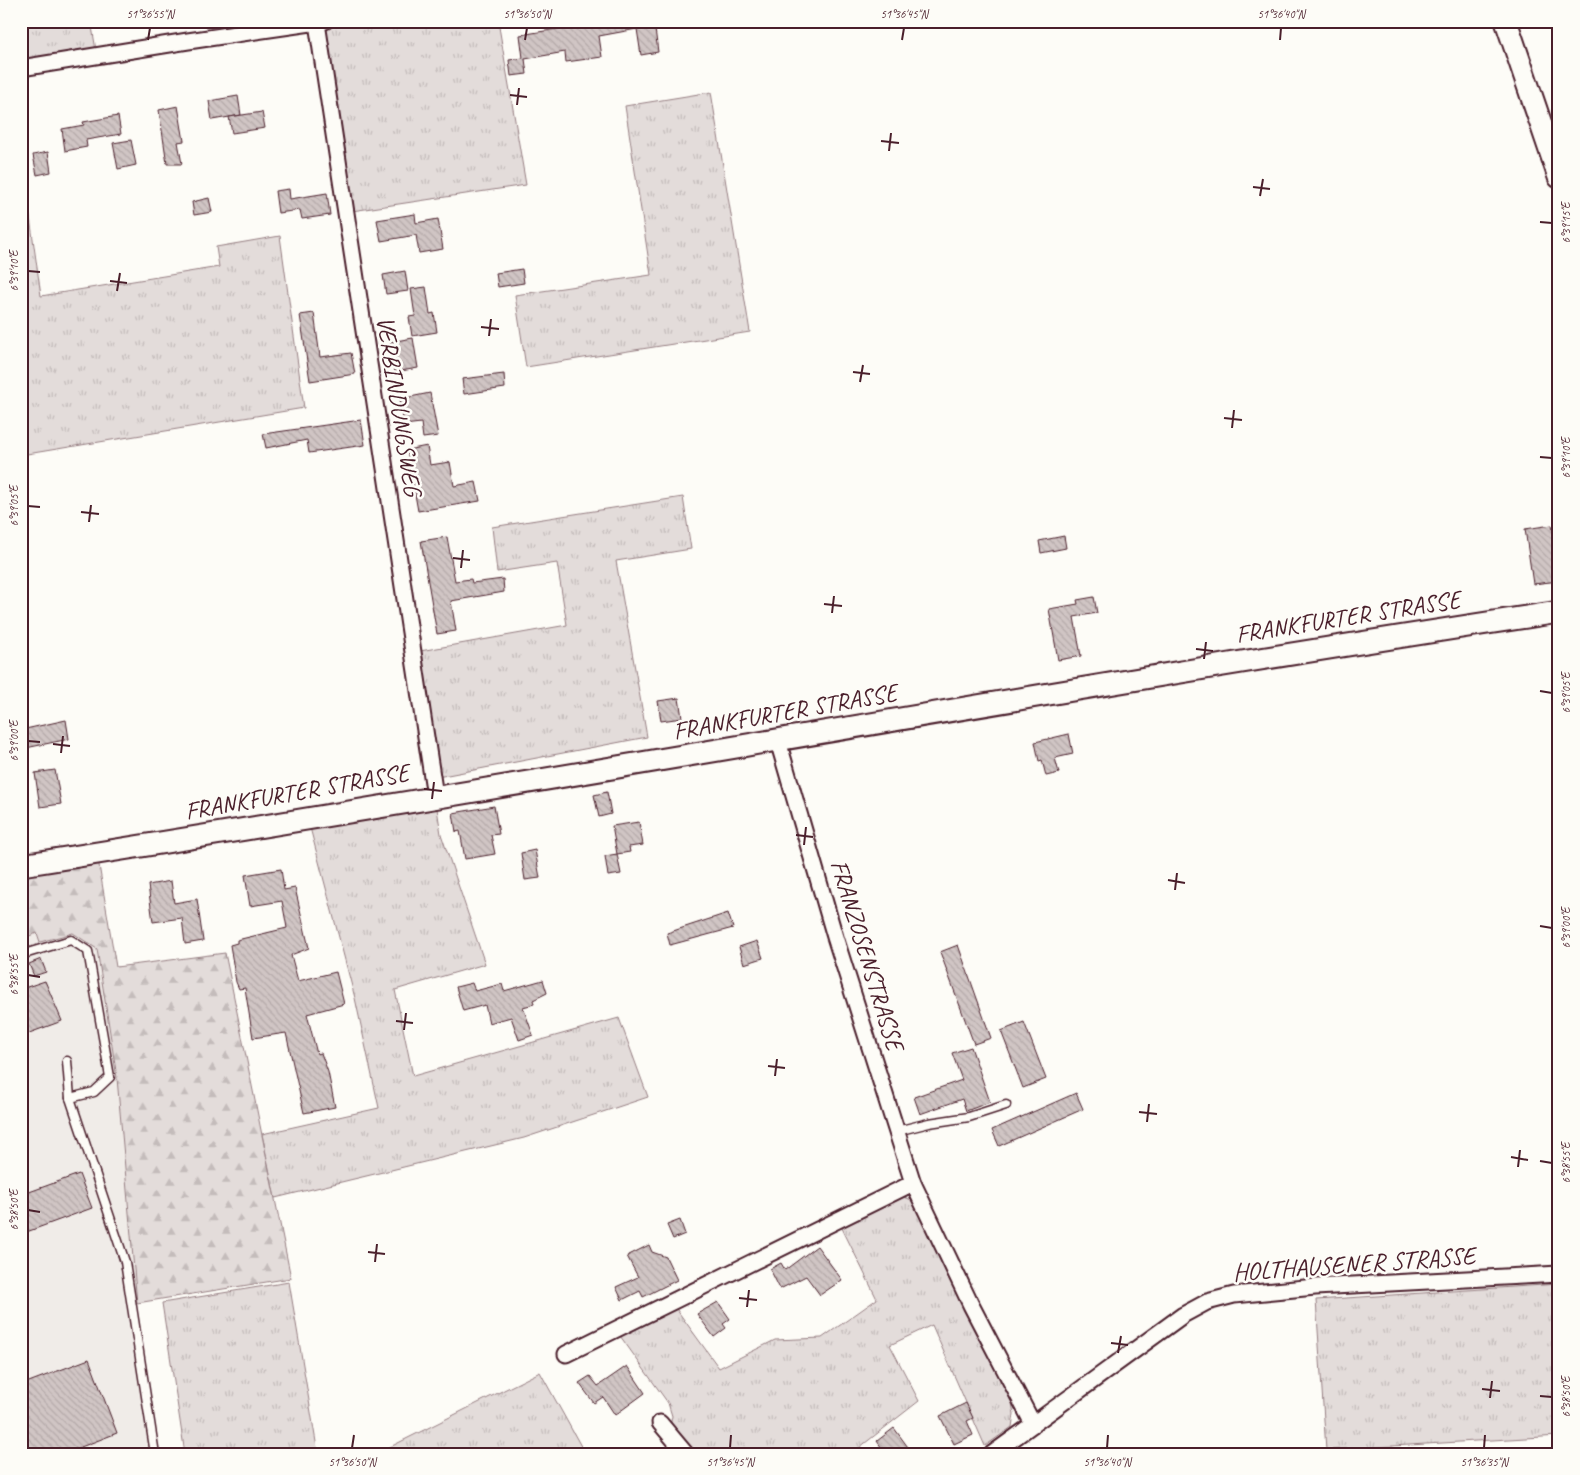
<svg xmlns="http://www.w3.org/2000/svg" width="1580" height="1475" font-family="Caveat,sans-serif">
	<defs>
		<pattern id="grass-tufts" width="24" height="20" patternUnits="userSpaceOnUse" patternTransform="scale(1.25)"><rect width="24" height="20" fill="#e3dcda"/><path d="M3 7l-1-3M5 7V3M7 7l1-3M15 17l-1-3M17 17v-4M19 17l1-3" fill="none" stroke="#c4bcbb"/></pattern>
		<pattern id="forest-firs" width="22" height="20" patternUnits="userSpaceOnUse" patternTransform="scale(1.25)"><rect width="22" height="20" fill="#e3dcda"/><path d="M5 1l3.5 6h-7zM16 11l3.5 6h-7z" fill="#c4bcbb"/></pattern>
		<pattern id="building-back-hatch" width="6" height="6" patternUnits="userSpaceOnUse" patternTransform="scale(1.25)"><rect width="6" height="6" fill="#d0c5c4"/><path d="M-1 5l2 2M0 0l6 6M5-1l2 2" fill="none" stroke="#b4a9a9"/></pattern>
	</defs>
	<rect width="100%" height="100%" fill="#fdfcf7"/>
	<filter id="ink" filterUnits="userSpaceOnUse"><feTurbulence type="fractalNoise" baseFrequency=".02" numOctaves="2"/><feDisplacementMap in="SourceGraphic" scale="10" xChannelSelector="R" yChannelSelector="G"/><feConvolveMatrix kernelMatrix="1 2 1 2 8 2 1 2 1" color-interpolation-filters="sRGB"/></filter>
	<g filter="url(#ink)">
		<!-- built -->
		<path fill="#f0ece8" d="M37 933 40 942 73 933 97 949 117 1077 137 1303 157 1454H21V939Z"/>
		<!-- grass -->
		<g fill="url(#grass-tufts)" stroke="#967e82">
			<path d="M21 21H91L97 56 21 68Z"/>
			<path d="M325 21H498L526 185 345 212 317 23Z"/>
			<path d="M711 92 750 332 526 367 515 295 651 275 625 106Z"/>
			<path d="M21 153 41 296 219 267 216 247 280 236 304 408 21 455Z"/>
			<path d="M683 497 691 549 616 561 647 737 432 778 420 651 567 625 557 563 497 572 492 527Z"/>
			<path d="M435 796 441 834 485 964 395 990 413 1076 619 1018 648 1097 524 1138 275 1198 262 1134 379 1108 355 998 308 820Z"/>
			<path d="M902 1196 914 1201 919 1209 1012 1403 1014 1414 1012 1427 985 1446 932 1325 890 1345 919 1401 851 1454H692L670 1426 672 1416 668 1403 618 1333 674 1306 719 1368 775 1340 822 1338 877 1299 840 1224Z"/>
			<path d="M289 1282 318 1454H185L162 1303Z"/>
			<path d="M1559 1284V1436L1326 1450 1316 1300Z"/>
			<path d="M540 1372 583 1450 577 1454H376Z"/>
		</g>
		<!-- forest -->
		<path fill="url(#forest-firs)" stroke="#967e82" d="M97 853 116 967 225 953 291 1278 137 1303 117 1078 97 949 73 933 40 942 37 933 21 939V865Z"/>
		<!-- building -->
		<g fill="url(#building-back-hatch)" stroke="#4a1f2b">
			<path d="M607 21H654L658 52 641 55 637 29 599 36 602 57 566 62 565 52 525 59 527 74 511 76 509 60 523 58 520 35Z"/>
			<path d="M238 96 241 115 212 120 209 101Z"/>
			<path d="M178 106 184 141 178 142 182 164H167L159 110Z"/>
			<path d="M262 112 265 128 232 133 229 117Z"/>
			<path d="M118 116 121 134 86 140 87 147 65 151 62 129 84 125 83 122Z"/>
			<path d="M131 140 136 165 118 169 113 143Z"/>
			<path d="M48 152 51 172 37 175 33 155Z"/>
			<path d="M289 189 290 199 327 193 330 215 302 219 300 210 278 213 275 191Z"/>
			<path d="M209 198 212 212 194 215 192 202Z"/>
			<path d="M415 214 416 223 438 219 443 249 419 253 416 235 381 241 377 220Z"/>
			<path d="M522 269 524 283 498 287 496 273Z"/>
			<path d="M405 271 408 291 386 294 383 275Z"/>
			<path d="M426 287 430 314 434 313 437 332 412 336 409 317 415 316 411 289Z"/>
			<path d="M314 313 320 357 351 353 355 374 310 381 300 315Z"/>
			<path d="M413 338 418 368 395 372 390 342Z"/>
			<path d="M504 374 505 388 464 394 462 379Z"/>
			<path d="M430 393 438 436 423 438 421 423 404 425 400 399Z"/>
			<path d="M361 420 365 445 309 453 307 440 266 448 263 434Z"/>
			<path d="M427 446 430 465 450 462 454 486 476 482 480 501 418 511 407 450Z"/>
			<path d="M1552 525 1559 562V581L1533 584 1525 529Z"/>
			<path d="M1064 536 1066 548 1041 553 1039 541Z"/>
			<path d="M447 537 455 581 471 579 472 583 503 579 504 592 451 601 456 631 437 634 421 541Z"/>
			<path d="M1094 597 1097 613 1074 617 1081 656 1058 660 1049 609 1078 604 1077 600Z"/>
			<path d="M679 698 682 718 661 721 658 701Z"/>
			<path d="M66 720 69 739 21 749V730Z"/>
			<path d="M1069 734 1073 754 1055 758 1059 773 1046 776 1042 760 1039 761 1035 742Z"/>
			<path d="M55 770 61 804 40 807 35 773Z"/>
			<path d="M607 792 611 814 599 817 594 795Z"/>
			<path d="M494 806 499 834 491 835 495 854 465 859 460 831 456 832 453 813Z"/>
			<path d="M639 822 643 845 629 847 630 852 617 854 621 874 608 876 605 856 617 854 612 826Z"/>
			<path d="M535 850 540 878 525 880 521 853Z"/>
			<path d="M281 869 284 890 295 888 309 948 291 955 298 981 336 972 344 1004 307 1014 317 1054 321 1053 328 1072 335 1107 304 1113 286 1033 253 1038 245 988 239 989 236 982 230 945 237 943V940L287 928 282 901 250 906 245 875Z"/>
			<path d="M171 881 174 903 197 899 203 941 185 944 182 918 153 922 148 885Z"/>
			<path d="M728 913 733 928 670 945 667 933Z"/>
			<path d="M757 941 763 958 744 964 739 947Z"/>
			<path d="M958 945 991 1038 974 1044 940 952Z"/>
			<path d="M41 959 46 972 34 976 29 964Z"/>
			<path d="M543 980 547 993 533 1000 534 1004 523 1007 533 1035 519 1040 511 1017 489 1023 485 1005 463 1011 456 987 472 983 475 991 502 984 504 991Z"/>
			<path d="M45 981 62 1021 21 1036V989Z"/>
			<path d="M1024 1022 1046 1079 1023 1088 1001 1031Z"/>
			<path d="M971 1047 990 1102 966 1111 962 1099 920 1114 914 1097 962 1080 952 1053Z"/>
			<path d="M1076 1093 1083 1109 999 1146 992 1130Z"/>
			<path d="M79 1174 92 1208 21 1234V1195Z"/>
			<path d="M680 1220 685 1234 673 1239 667 1225Z"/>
			<path d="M649 1245 652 1252 666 1257 677 1280 643 1297 640 1291 622 1300 616 1287 638 1277 627 1256Z"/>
			<path d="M817 1246 842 1280 820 1295 806 1276 780 1289 770 1269 781 1263 785 1270Z"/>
			<path d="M718 1302 730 1319 723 1324 726 1328 714 1337 697 1314Z"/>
			<path d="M89 1359 117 1433 63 1454H31L21 1430V1385Z"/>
			<path d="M627 1366 645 1393 615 1415 603 1397 594 1403 579 1383 590 1376 598 1386Z"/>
			<path d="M966 1403 973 1418 967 1421 973 1435 954 1444 940 1416Z"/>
			<path d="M894 1428 913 1454H886L877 1441Z"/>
		</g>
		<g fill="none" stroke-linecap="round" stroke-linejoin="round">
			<!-- lane casing -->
			<g stroke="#4a1f2b" stroke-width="11">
				<g id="lane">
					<path d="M21 958 24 954 71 940 88 951 110 1077 94 1092 70 1098"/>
					<path d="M67 1061 70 1098 125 1262 155 1454"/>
					<path d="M897 1131 929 1123 969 1117 1006 1105"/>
				</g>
			</g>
			<!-- street casing -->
			<g stroke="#4a1f2b" stroke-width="19">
				<g id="street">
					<path d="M317 23 435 796"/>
					<path d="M21 68 188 41 325 21"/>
					<path d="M778 741 835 937 913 1183 971 1305 1033 1424"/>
					<path d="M566 1354 913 1183"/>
					<path d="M660 1423 686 1454"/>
					<path d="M992 1454 1183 1315 1207 1302 1234 1295 1315 1287 1559 1274"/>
				</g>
			</g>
			<!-- secondary casing -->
			<g stroke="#4a1f2b" stroke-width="25">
				<g id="secondary">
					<path d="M1506 21 1559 177"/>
					<path d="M21 865C535 785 1045 690 1559 612"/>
				</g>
			</g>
			<!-- lane -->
			<use href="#lane" stroke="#fdfcf7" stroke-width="8"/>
			<!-- street -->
			<use href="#street" stroke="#fdfcf7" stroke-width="15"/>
			<!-- secondary -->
			<use href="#secondary" stroke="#fdfcf7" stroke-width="21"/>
		</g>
	</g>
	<!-- ticks -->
	<path fill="none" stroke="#4a1f2b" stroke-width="2" d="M148 40 150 28M525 40 527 28M902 40 904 28M1280 40 1281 28M510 95 527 97M517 105 519 88M881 141 899 143M889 151 891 133M1253 187 1270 189M1260 196 1263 179M1540 222 1552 223M28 271 40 272M110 281 127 283M117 291 120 273M481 327 499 329M489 336 491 319M853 372 870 374M860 382 863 365M1224 418 1242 420M1232 428 1234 410M1540 457 1552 458M28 506 40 507M81 512 99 514M89 522 91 505M453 558 470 560M461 568 463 550M824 604 842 606M832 613 834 596M1196 649 1213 651M1204 659 1206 642M1540 691 1552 693M28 741 40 742M53 744 70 746M61 753 63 736M424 789 442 791M432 799 434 782M796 835 813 837M804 845 806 827M1168 880 1185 883M1175 890 1177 873M1540 926 1552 928M28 975 40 977M396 1021 413 1023M404 1030 406 1013M768 1066 785 1068M775 1076 777 1059M1139 1112 1157 1114M1147 1122 1149 1104M1511 1157 1528 1160M1540 1161 1552 1163M1518 1167 1520 1150M28 1210 40 1212M368 1252 385 1254M375 1262 377 1244M739 1298 757 1300M747 1307 749 1290M1111 1343 1128 1345M1118 1353 1121 1336M1482 1389 1500 1391M1540 1396 1552 1397M1490 1398 1492 1381M352 1448 354 1435M730 1448 731 1435M1107 1448 1108 1435M1484 1448 1485 1435"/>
	<g text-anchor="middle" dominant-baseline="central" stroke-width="5" stroke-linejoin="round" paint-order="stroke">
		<!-- street labels -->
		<g font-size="25" fill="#4a1f2b" stroke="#fdfcf7">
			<text transform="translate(399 406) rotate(81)">VERBINDUNGSWEG</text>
			<text transform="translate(1348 617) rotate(-9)">FRANKFURTER STRASSE</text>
			<text transform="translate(785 712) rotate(-10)">FRANKFURTER STRASSE</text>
			<text transform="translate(297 792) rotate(-10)">FRANKFURTER STRASSE</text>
			<text transform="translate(867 955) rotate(73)">FRANZOSENSTRASSE</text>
			<text transform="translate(1354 1264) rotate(-4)">HOLTHAUSENER STRASSE</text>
		</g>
	</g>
	<!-- margin -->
	<rect width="1580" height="1475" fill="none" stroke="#fdfcf7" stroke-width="55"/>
	<rect x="28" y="28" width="1524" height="1420" fill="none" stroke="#4a1f2b" stroke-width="2"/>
	<g font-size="12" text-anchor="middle" fill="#4a1f2b">
		<text x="150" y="18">51°36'55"N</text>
		<text x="527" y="18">51°36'50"N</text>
		<text x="904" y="18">51°36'45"N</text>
		<text x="1281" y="18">51°36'40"N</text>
		<text transform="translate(1566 223) rotate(-90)" y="4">6°39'15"E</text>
		<text transform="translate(14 271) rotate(-90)" y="4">6°39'10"E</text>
		<text transform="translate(1566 458) rotate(-90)" y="4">6°39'10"E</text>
		<text transform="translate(14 506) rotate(-90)" y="4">6°39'05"E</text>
		<text transform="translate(1566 693) rotate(-90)" y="4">6°39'05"E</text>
		<text transform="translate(14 741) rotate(-90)" y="4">6°39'00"E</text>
		<text transform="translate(1566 928) rotate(-90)" y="4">6°39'00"E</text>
		<text transform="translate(14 975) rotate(-90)" y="4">6°38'55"E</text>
		<text transform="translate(1566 1163) rotate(-90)" y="4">6°38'55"E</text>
		<text transform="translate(14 1210) rotate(-90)" y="4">6°38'50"E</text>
		<text transform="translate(1566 1397) rotate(-90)" y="4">6°38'50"E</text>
		<text x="352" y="1466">51°36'50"N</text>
		<text x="730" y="1466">51°36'45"N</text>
		<text x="1107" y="1466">51°36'40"N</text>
		<text x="1484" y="1466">51°36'35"N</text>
	</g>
</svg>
